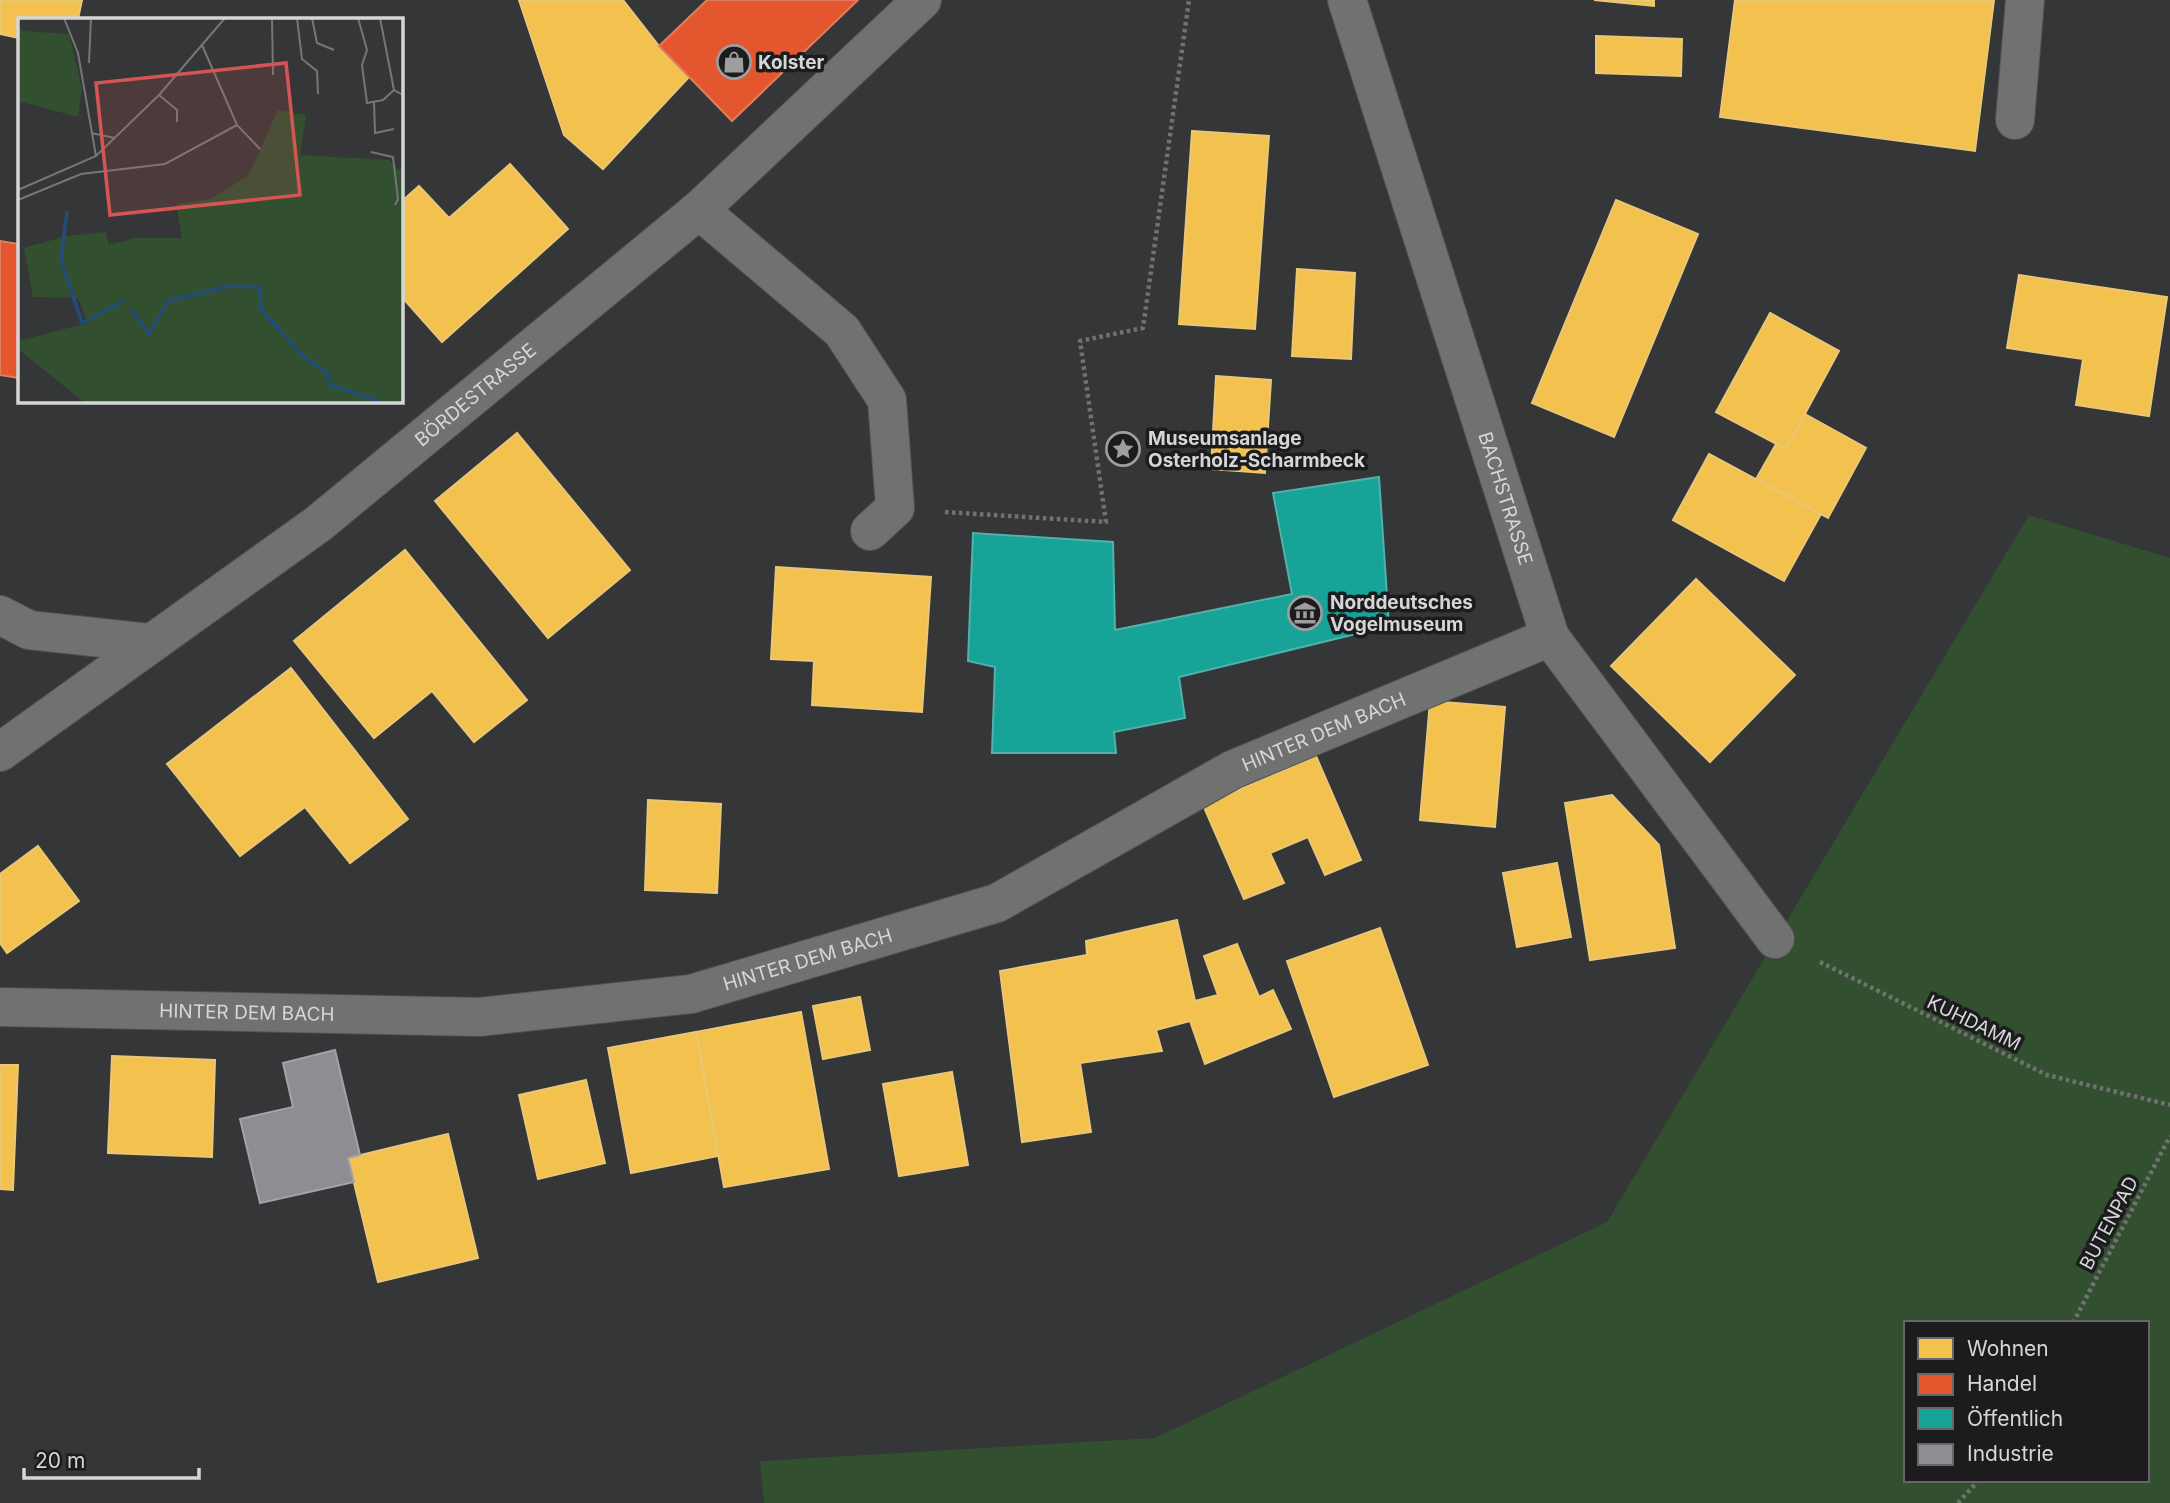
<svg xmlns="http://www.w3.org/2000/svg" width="2170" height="1503" font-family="Inter,sans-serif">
	<rect width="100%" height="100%" fill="#353637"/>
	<!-- green -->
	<path fill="#324f2f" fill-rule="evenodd" d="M2029 515 2170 558V1503H764L760 1461 1155 1438 1607 1222ZM1906 1323H2147V1480H1906Z"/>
	<!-- homes -->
	<g fill="#f2c14e" stroke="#eac777" stroke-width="2">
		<path d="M0 0H82L78 19H19V38L0 34Z"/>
		<path d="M519 0H623L659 46 689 77 603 169 564 135Z"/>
		<path d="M1594 0H1654V6Z"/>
		<path d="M1735 0H1994L1975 151 1720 117Z"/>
		<path d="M1596 36 1682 39 1681 76 1596 73Z"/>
		<path d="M1192 131 1269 136 1255 329 1179 324Z"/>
		<path d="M510 164 568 229 442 342 401 296V202L419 186 449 218Z"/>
		<path d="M1616 200 1698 234 1614 437 1532 403Z"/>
		<path d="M1297 269 1355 273 1351 359 1292 356Z"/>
		<path d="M2019 275 2167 297 2149 416 2076 405 2083 359 2007 348Z"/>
		<path d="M1770 313 1839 351 1786 449 1716 412Z"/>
		<path d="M1216 376 1271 380 1265 473 1211 469Z"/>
		<path d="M1805 414 1866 448 1828 518 1756 479 1776 444 1786 449Z"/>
		<path d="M517 433 630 570 548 638 435 501Z"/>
		<path d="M1709 454 1821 514 1784 581 1673 520Z"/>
		<path d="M405 550 527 700 474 742 432 691 374 738 294 641Z"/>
		<path d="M776 567 931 577 922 712 812 705 814 661 771 659Z"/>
		<path d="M1696 579 1795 675 1710 762 1611 666Z"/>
		<path d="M291 668 408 819 350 863 305 807 240 856 167 764Z"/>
		<path d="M1430 701 1505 707 1495 827 1420 820Z"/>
		<path d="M1316 756 1361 860 1325 875 1308 837 1270 853 1284 883 1244 899 1203 805Z"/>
		<path d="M1612 795 1659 845 1675 948 1590 960 1565 803Z"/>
		<path d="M648 800 721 804 717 893 645 890Z"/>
		<path d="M38 846 79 901 7 953 0 943V874Z"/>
		<path d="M1557 863 1571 937 1517 947 1503 873Z"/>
		<path d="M1177 920 1195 1001 1218 995 1204 956 1237 944 1259 997 1273 990 1291 1029 1205 1064 1190 1021 1156 1030 1162 1051 1080 1063 1091 1132 1022 1142 1000 971 1087 955 1086 941Z"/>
		<path d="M1380 928 1428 1065 1334 1097 1287 961Z"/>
		<path d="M860 997 870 1050 823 1059 813 1006Z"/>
		<path d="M801 1012 829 1169 724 1187 696 1032Z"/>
		<path d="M696 1032 718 1156 631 1173 608 1048Z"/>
		<path d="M112 1056 215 1060 212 1157 108 1153Z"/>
		<path d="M0 1065H18L13 1190 0 1189Z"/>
		<path d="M952 1072 968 1165 899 1176 883 1084Z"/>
		<path d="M586 1080 605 1163 538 1179 519 1095Z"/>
		<path d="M448 1134 478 1258 378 1282 348 1158Z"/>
	</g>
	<!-- shops -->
	<g fill="#e4572e" stroke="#e07d61" stroke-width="2">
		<path d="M707 0H858L732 121 659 46Z"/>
		<path d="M0 241 19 244V378L0 375Z"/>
	</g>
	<!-- public -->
	<path fill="#17a398" stroke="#50b2ab" stroke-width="2" d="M1379 477 1389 626 1179 677 1185 718 1114 732 1116 753H992L995 667 968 661 973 533 1113 542 1115 630 1292 594 1273 493Z"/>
	<!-- industry -->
	<path fill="#8d8d92" stroke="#a3a3a7" stroke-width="2" d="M335 1050 360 1155 348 1158 354 1182 260 1203 240 1119 293 1107 283 1063Z"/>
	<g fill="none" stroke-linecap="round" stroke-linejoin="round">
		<!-- minor casing -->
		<g stroke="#525253" stroke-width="40">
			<g id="minor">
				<path id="s1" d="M1347 0 1550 637 1775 939"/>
				<path d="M2015 120 2025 0"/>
				<path d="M699 210 842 331 887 400 895 508 870 531"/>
				<path d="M0 615 29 630 149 643"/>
				<path id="s2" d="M0 752 318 524 699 210 922 0"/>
				<path id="s3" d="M0 1007 479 1017 691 994 997 903 1232 770 1550 637"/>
			</g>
		</g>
		<!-- path -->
		<g stroke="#707272" stroke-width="4.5" stroke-dasharray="3.5 3.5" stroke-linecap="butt">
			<path d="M945 512 1106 522 1080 341 1143 328 1189 0"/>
			<path d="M1820 962 2047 1075 2170 1105"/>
			<path d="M2073 1323 2170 1136"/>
			<path d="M1958 1503 1979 1480"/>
		</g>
		<!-- minor -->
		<use href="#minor" stroke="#707272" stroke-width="38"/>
	</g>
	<!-- icons -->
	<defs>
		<g id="shop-ring" transform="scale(1.75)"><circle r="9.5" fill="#1c1c1e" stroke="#9e9ea0" stroke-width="1.5"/><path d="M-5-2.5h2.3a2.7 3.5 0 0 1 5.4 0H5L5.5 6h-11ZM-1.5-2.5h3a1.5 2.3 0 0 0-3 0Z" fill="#9e9ea0"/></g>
		<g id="sight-ring" transform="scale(1.75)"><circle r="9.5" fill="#1c1c1e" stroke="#9e9ea0" stroke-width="1.5"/><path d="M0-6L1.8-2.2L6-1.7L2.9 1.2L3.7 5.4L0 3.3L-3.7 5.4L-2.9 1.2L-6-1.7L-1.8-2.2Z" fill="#9e9ea0"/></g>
		<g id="museum-ring" transform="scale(1.75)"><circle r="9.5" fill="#1c1c1e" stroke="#9e9ea0" stroke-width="1.5"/><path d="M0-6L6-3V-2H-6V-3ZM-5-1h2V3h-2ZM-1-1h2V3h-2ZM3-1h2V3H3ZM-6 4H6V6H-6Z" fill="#9e9ea0"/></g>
	</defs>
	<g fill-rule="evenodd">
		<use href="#shop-ring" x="734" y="62"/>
		<use href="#sight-ring" x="1123" y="449"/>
		<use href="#museum-ring" x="1305" y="613"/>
	</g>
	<g text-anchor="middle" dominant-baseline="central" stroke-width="7" stroke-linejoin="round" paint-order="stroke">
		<!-- poi labels -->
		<g font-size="19" font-weight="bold" fill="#d6d6d8" stroke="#1c1c1e" text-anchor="start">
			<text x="758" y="62">Kolster</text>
			<text x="1148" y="438">Museumsanlage<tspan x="1148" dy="22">Osterholz-Scharmbeck</tspan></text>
			<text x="1330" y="602">Norddeutsches<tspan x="1330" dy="22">Vogelmuseum</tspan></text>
		</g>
		<!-- street labels -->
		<g font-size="19" fill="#d6d6d8" stroke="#1c1c1e">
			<text stroke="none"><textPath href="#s2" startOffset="595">BÖRDESTRASSE</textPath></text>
			<text stroke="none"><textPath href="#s1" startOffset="523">BACHSTRASSE</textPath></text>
			<text stroke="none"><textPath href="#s3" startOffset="1381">HINTER DEM BACH</textPath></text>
			<text stroke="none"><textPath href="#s3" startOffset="814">HINTER DEM BACH</textPath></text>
			<text stroke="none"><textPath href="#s3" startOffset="247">HINTER DEM BACH</textPath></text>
			<text transform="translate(1974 1023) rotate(26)">KUHDAMM</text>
			<text transform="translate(2109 1223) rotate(-62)">BUTENPAD</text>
		</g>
	</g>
	<!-- overview -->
	<g transform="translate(18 18)">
		<rect width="385" height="385" fill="#353637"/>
		<path d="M0 7 5 13 51 16 64 70 60 99 0 83ZM260 92 288 97 282 137 371 142 380 152 385 150V385H67L0 331V323L70 305 60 280 15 279 6 230 48 218 88 214 91 227 117 220H164L158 186 192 181 230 158Z" fill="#324f2f"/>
		<path fill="none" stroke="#244c79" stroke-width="3.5" d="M49 193 43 242 64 305 106 283M112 290 131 316 150 283 211 268 241 269 244 293 284 337 309 355 311 366 365 385"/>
		<path fill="none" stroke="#757677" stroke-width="2" d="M46 0 60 35 78 138M254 0 255 57M279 0 284 41 299 53 300 76M294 0 299 25 316 32M340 0 349 32 344 47 349 85 365 82 376 72M362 0 376 72 385 77M184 27 219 107 242 131M71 45 73 0M141 77 159 92V104M356 84 357 115 376 111M73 115 97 120M353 134 375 139 380 181 377 187M0 172 78 138 141 77 207 0M0 182 63 156 147 146 219 107"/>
		<path fill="#d65454" fill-opacity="0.15" stroke="#d65454" stroke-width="3.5" d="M268 45 282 177 92 197 78 65Z"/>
		<rect width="385" height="385" fill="none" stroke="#d6d6d8" stroke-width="3.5"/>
	</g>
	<!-- legend -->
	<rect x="1904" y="1321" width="245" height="161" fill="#1c1c1e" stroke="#666668" stroke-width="2"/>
	<rect x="1918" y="1338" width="35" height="21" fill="#f2c14e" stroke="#666668" stroke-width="2"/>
	<text x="1967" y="1356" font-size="21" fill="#d6d6d8">Wohnen</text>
	<rect x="1918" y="1374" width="35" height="21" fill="#e4572e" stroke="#666668" stroke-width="2"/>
	<text x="1967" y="1391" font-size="21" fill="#d6d6d8">Handel</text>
	<rect x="1918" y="1408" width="35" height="21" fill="#17a398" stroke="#666668" stroke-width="2"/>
	<text x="1967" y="1426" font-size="21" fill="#d6d6d8">Öffentlich</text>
	<rect x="1918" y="1444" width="35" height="21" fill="#8d8d92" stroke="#666668" stroke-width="2"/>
	<text x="1967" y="1461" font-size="21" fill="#d6d6d8">Industrie</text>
	<!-- scale -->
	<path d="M24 1468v10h175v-10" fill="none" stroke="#d6d6d8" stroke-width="3.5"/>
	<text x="35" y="1468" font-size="21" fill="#d6d6d8" stroke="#1c1c1e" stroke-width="5" paint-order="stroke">20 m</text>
</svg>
